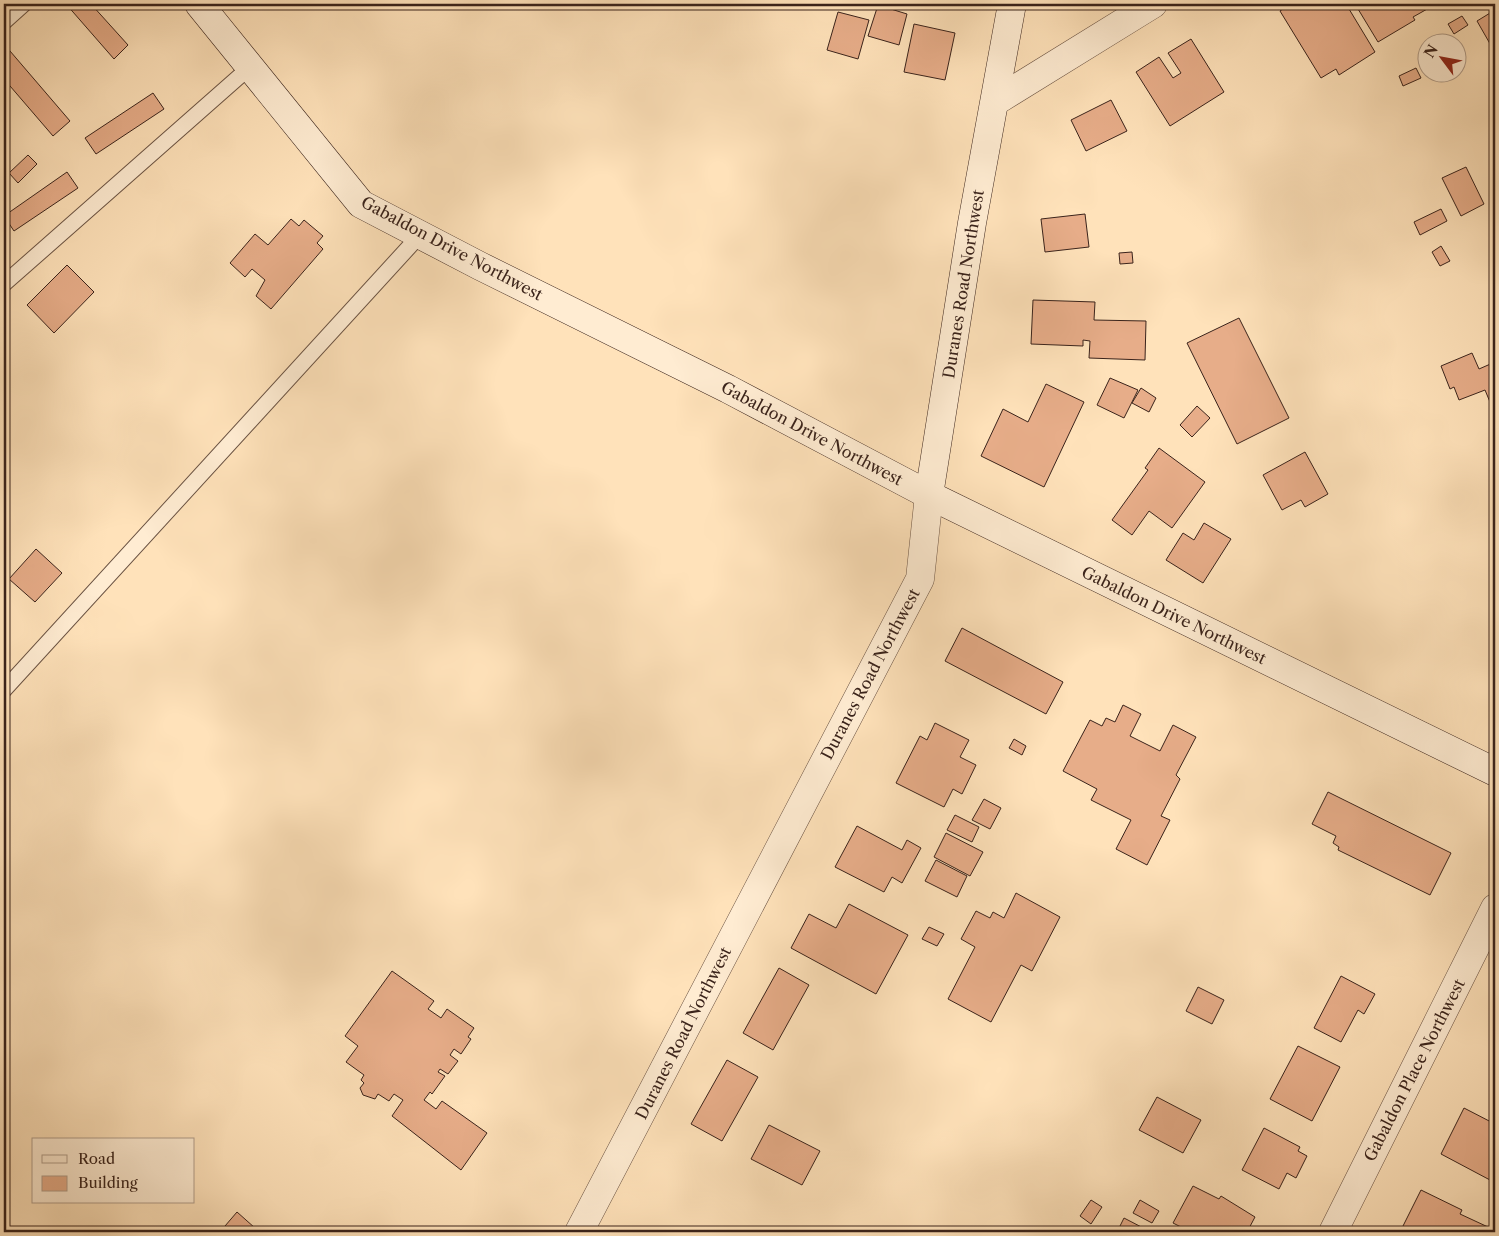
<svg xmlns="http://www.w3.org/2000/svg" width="1499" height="1236" font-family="'Libre Caslon Text',serif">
	<rect width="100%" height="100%" fill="#ffe2ba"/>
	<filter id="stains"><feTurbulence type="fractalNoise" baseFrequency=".004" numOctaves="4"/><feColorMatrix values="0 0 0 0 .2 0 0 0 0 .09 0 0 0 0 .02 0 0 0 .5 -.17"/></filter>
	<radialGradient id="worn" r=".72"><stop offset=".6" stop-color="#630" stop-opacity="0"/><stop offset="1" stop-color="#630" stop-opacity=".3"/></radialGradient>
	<!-- building -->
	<g fill="#e7ad89" stroke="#3a231b">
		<path d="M66 4H91L128 45 114 59Z"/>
		<path d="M1290 4H1346L1375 52 1339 75 1336 69 1321 78 1280 11Z"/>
		<path d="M1355 4H1426L1429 8 1413 17 1415 20 1378 42Z"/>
		<path d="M878 5 907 14 899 45 868 36Z"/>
		<path d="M1495 10V48L1493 49 1477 21Z"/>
		<path d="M838 12 869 20 858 59 827 50Z"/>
		<path d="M1462 16 1468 25 1454 34 1448 24Z"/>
		<path d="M914 24 955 33 945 80 904 72Z"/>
		<path d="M1191 39 1224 92 1170 126 1136 72 1159 57 1173 78 1181 73 1168 53Z"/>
		<path d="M4 44 70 121 53 136 4 79Z"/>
		<path d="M1426 47V59H1425L1421 49Z"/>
		<path d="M1416 68 1421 78 1403 86 1399 76Z"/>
		<path d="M153 93 164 109 96 154 85 138Z"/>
		<path d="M1111 100 1127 131 1086 151 1071 120Z"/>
		<path d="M28 155 37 164 18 183 9 173Z"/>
		<path d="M1466 167 1484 204 1461 216 1442 178Z"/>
		<path d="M67 172 78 188 14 231 4 216Z"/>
		<path d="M1441 209 1447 221 1420 235 1414 222Z"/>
		<path d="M1085 214 1089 247 1045 252 1041 219Z"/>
		<path d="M291 219 299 226 304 220 323 236 317 243 323 249 271 309 256 296 265 280 252 269 245 277 230 263 255 234 268 245Z"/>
		<path d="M1441 246 1450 261 1440 266 1432 252Z"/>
		<path d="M1132 252 1133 263 1120 264 1119 253Z"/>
		<path d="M67 265 94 292 54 333 27 305Z"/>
		<path d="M1033 300 1095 302 1094 320 1146 321 1145 360 1089 358 1090 341 1083 340V346L1031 344Z"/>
		<path d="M1239 318 1289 418 1237 444 1187 343Z"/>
		<path d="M1472 353 1479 369 1495 362V414L1485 390 1459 400 1454 387 1450 389 1441 366Z"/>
		<path d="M1110 378 1138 390 1124 418 1097 405Z"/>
		<path d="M1046 384 1084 402 1044 487 981 456 1003 409 1028 422Z"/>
		<path d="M1141 388 1156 398 1149 412 1132 403Z"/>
		<path d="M1197 406 1210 418 1192 437 1180 425Z"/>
		<path d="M1159 448 1205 482 1172 528 1149 511 1132 535 1112 520 1148 470 1145 468Z"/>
		<path d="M1305 452 1328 494 1305 507 1301 500 1282 510 1263 475Z"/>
		<path d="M1204 523 1231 539 1203 583 1166 560 1183 533 1194 540Z"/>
		<path d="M36 549 62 573 35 602 9 579Z"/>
		<path d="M962 628 1063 682 1046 714 945 661Z"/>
		<path d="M1123 705 1141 714 1130 736 1160 751 1173 725 1196 737 1176 775 1180 779 1161 816 1170 820 1147 865 1116 849 1131 820 1091 800 1097 789 1063 771 1090 720 1102 726 1106 718 1115 722Z"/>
		<path d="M935 723 969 740 960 757 976 765 962 794 953 789 944 807 896 783 920 736 927 740Z"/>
		<path d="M1014 739 1026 746 1022 755 1009 748Z"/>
		<path d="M1328 792 1451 853 1430 895 1338 850 1339 847 1333 843 1336 836 1312 824Z"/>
		<path d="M984 799 1001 808 990 829 972 820Z"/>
		<path d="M955 815 979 827 972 842 947 830Z"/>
		<path d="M857 826 902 850 907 840 921 848 902 883 892 877 884 892 835 867Z"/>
		<path d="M946 833 983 852 970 876 934 857Z"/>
		<path d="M936 860 967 876 957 897 925 881Z"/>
		<path d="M1016 893 1060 917 1032 971 1021 965 991 1022 948 999 975 947 961 939 976 911 990 918 993 912 1004 918Z"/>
		<path d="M849 904 908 935 876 994 791 948 809 914 836 928Z"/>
		<path d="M929 927 944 934 937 946 922 939Z"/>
		<path d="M779 968 809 985 773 1050 743 1033Z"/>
		<path d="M392 971 434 1001 428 1009 441 1018 447 1009 474 1028 468 1037 471 1039 461 1054 454 1049 450 1055 458 1061 448 1074 440 1069 438 1072 445 1076 432 1094 430 1092 424 1100 436 1109 442 1101 487 1133 461 1170 392 1116 403 1100 394 1094 389 1101 378 1094 375 1099 363 1095 360 1088 364 1083 361 1080 364 1075 346 1062 358 1046 345 1036Z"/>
		<path d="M1341 976 1375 994 1364 1014 1358 1010 1341 1042 1314 1028Z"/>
		<path d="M1198 987 1224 1000 1212 1024 1186 1011Z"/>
		<path d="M1298 1046 1340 1067 1312 1121 1270 1099Z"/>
		<path d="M727 1060 758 1077 722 1141 691 1124Z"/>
		<path d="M1157 1097 1201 1120 1183 1153 1139 1130Z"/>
		<path d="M1464 1108 1495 1124V1170L1490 1180 1441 1154Z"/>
		<path d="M769 1125 820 1151 802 1185 751 1159Z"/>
		<path d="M1264 1128 1300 1147 1298 1151 1307 1156 1296 1178 1287 1173 1279 1189 1242 1170Z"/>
		<path d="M1193 1186 1219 1199 1221 1196 1255 1217 1247 1232H1191L1173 1223Z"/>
		<path d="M1421 1190 1462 1210 1460 1214 1488 1227 1486 1232H1400Z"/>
		<path d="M1091 1200 1102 1207 1091 1224 1080 1216Z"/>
		<path d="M1140 1200 1159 1211 1152 1223 1133 1213Z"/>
		<path d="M237 1212 255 1228 252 1232H232L225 1226Z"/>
		<path d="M1124 1218 1151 1232H1117Z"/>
	</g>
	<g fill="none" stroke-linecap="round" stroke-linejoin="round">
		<!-- lane casing -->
		<g stroke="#6b5343" stroke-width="17">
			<g id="lane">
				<path d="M4 22 24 4"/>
				<path d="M4 284 250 67"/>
				<path d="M4 690 420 235"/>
			</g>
		</g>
		<!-- street casing -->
		<g stroke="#6b5343" stroke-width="29">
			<g id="street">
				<path d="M996 101 1153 4"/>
				<path d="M579 1232 920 579 929 495"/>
				<path d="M1333 1232 1495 908"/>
			</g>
		</g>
		<!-- secondary casing -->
		<g stroke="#3a231b" stroke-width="29">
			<g id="secondary">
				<path d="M199 4 361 204 480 266 728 389 929 495 1495 772"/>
				<path d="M929 495 972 223 1012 4"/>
			</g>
		</g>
		<!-- lane -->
		<use href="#lane" stroke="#ffecd2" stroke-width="15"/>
		<!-- street -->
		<use href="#street" stroke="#ffecd2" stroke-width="28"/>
		<!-- secondary -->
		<use href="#secondary" stroke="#ffecd2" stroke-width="28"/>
	</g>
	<g text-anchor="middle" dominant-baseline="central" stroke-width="4.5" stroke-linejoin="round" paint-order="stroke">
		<!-- street labels -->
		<g font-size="16" fill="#3a231b" stroke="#ffecd2">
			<text transform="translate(452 248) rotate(28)">Gabaldon Drive Northwest</text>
			<text transform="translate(963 284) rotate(-81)">Duranes Road Northwest</text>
			<text transform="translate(812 433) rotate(28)">Gabaldon Drive Northwest</text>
			<text transform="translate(1174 615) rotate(26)">Gabaldon Drive Northwest</text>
			<text transform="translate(870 674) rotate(-62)">Duranes Road Northwest</text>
			<text transform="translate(683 1033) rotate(-63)">Duranes Road Northwest</text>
			<text transform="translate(1414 1070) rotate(-63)">Gabaldon Place Northwest</text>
		</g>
	</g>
	<!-- margin -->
	<rect width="1499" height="1236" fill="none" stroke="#ffe2ba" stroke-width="20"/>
	<rect x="5" y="5" width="1489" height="1226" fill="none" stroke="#3a231b" stroke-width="2.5"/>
	<rect x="10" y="10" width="1479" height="1216" fill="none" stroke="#3a231b"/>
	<!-- legend -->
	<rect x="32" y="1138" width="162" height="65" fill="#ffecd2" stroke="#b09c89"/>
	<rect x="42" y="1155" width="25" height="8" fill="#ffecd2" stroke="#b09c89"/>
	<text x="78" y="1164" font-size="15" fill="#3a231b">Road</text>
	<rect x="42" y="1176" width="25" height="15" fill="#e7ad89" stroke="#b09c89"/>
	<text x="78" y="1188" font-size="15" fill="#3a231b">Building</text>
	<!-- north arrow -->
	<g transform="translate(1442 58) rotate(302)"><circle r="24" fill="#ffecd2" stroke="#b09c89"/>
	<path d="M0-4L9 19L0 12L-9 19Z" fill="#8f2418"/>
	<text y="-8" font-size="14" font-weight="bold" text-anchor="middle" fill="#3a231b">N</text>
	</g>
	<rect width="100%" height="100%" filter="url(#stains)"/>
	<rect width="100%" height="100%" fill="url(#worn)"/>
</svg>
